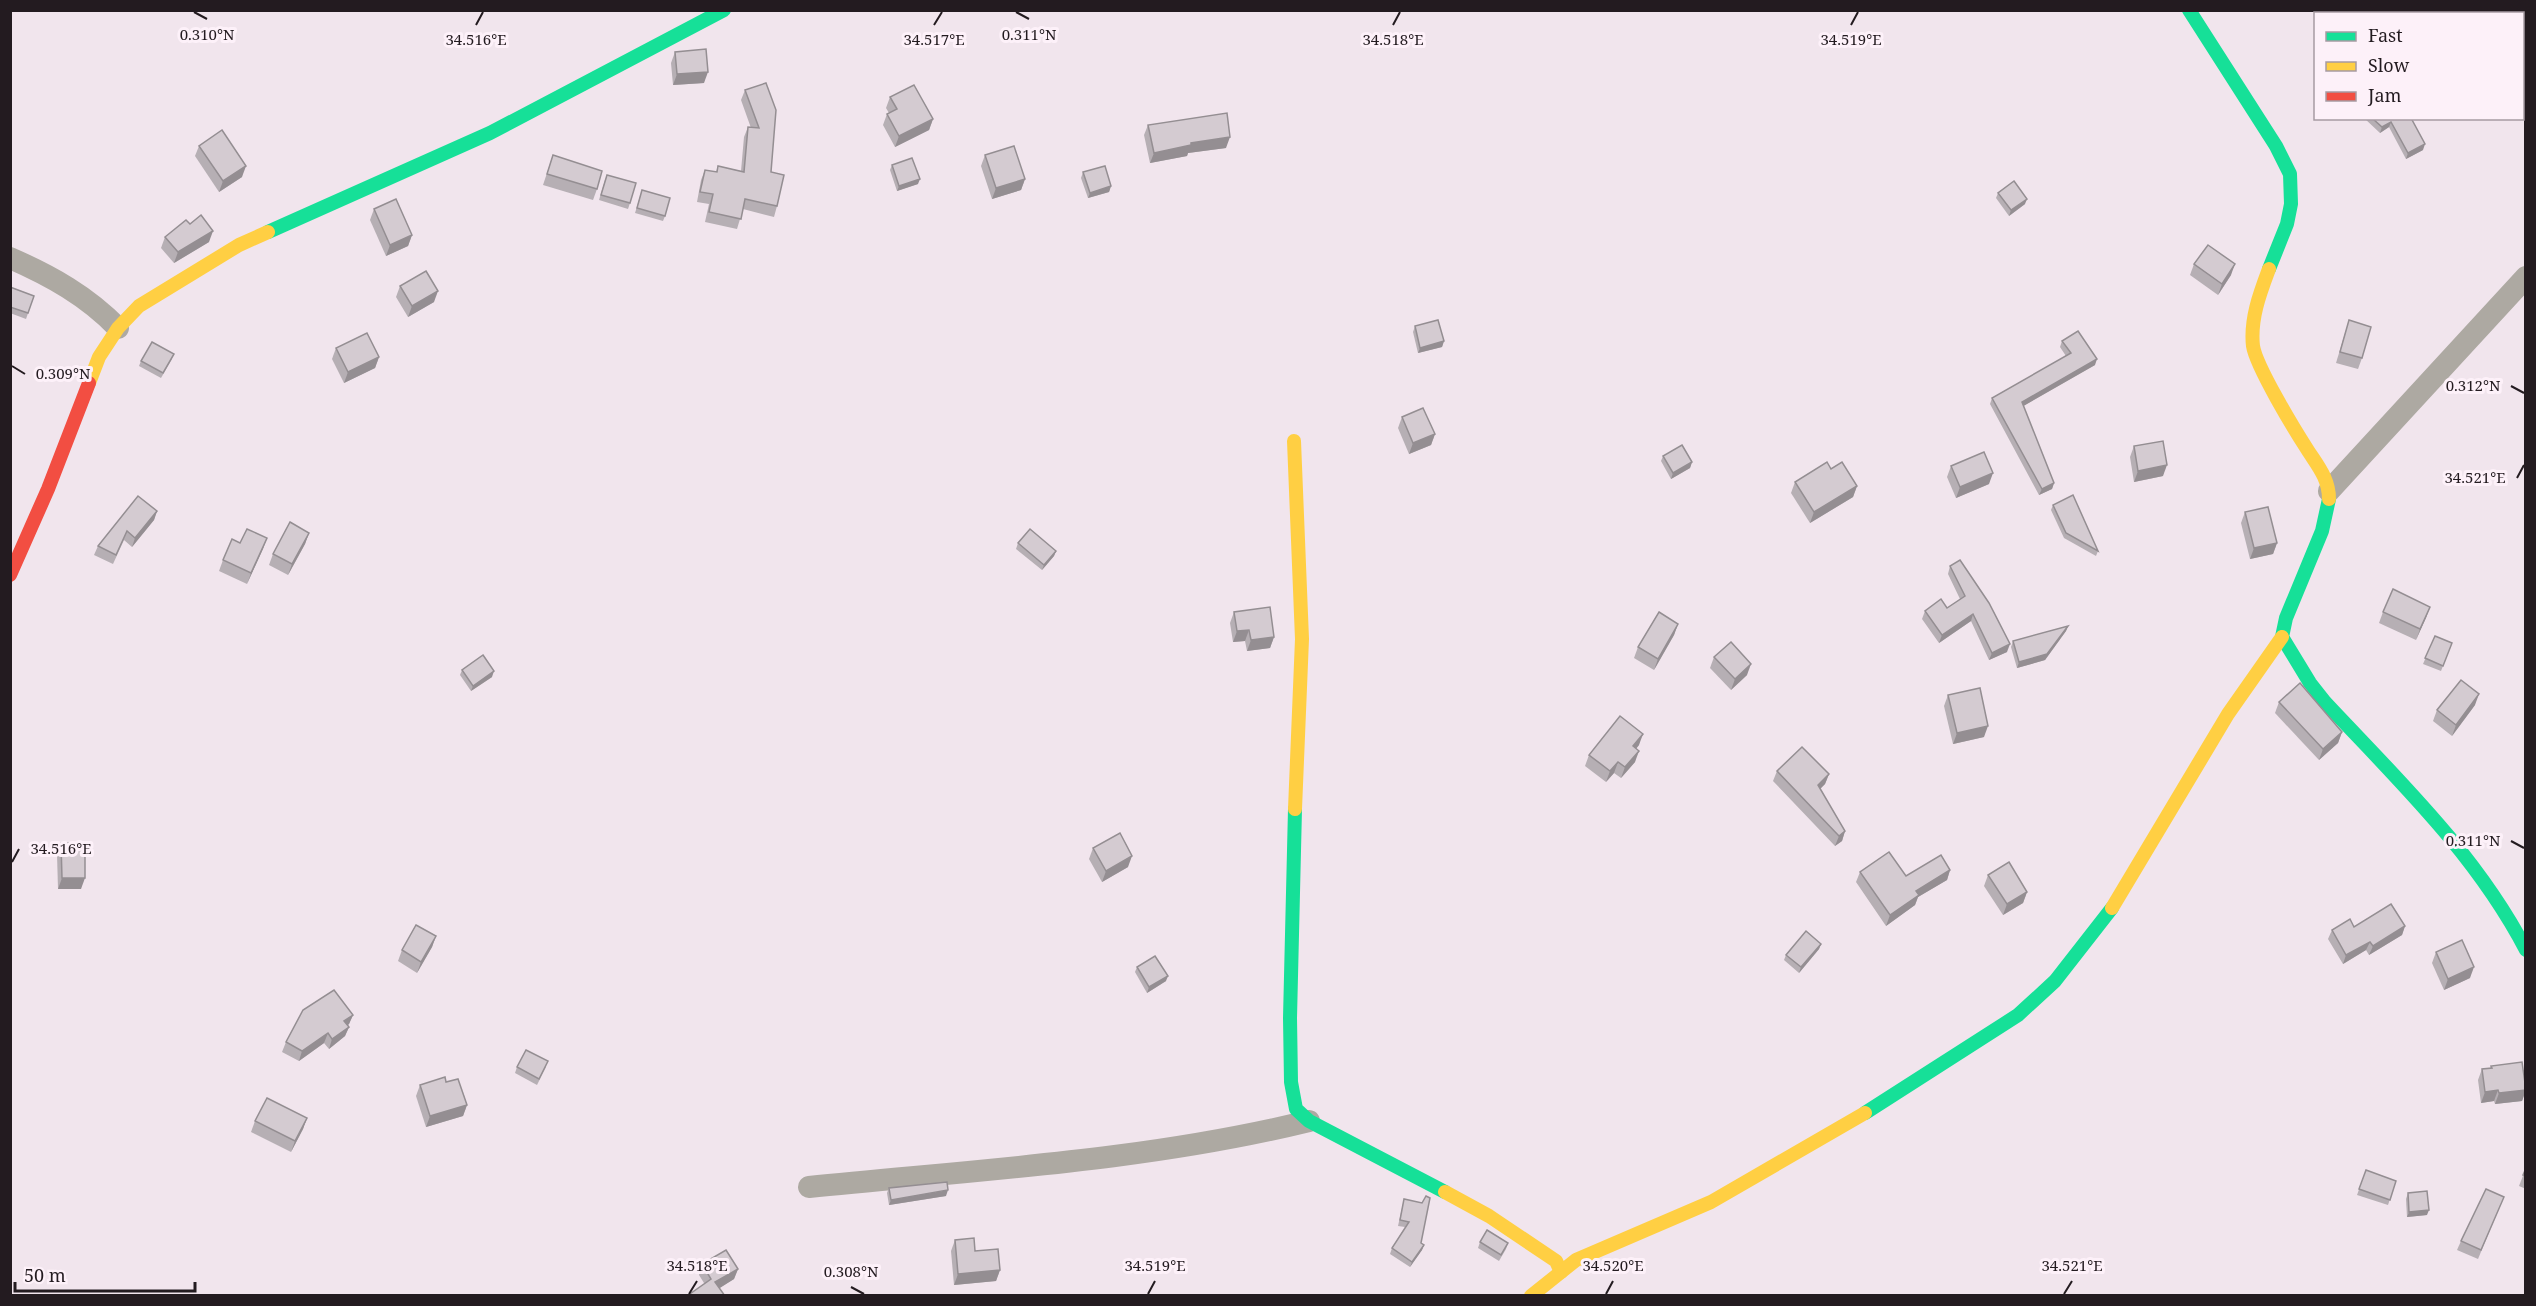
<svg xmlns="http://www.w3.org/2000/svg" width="2536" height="1306" font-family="'Noto Serif',serif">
	<rect width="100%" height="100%" fill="#f1e5ed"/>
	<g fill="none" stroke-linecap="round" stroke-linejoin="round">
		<!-- street -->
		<g stroke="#ada9a2" stroke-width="22">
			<path d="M10 258C51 276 87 296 118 328"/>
			<path d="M2329 491 2526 277"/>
			<path d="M809 1187C975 1170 1146 1161 1309 1121"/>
		</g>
		<!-- fast -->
		<g stroke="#16e098" stroke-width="14">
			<path d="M2189 10 2276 146 2290 174 2291 204 2287 224 2269 269"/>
			<path d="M268 232 490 133 724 10"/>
			<path d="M2329 499 2322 531 2286 618 2282 637 2310 683 2325 702C2398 780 2476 854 2526 950"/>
			<path d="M1295 809 1290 1018 1291 1082 1296 1109 1309 1121 1445 1192"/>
			<path d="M1865 1113 2018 1015 2055 981 2112 908"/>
		</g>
		<!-- slow -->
		<g stroke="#ffcf43" stroke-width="14">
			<path d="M2269 269C2260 293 2250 319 2253 346 2256 366 2294 429 2307 449 2317 465 2329 478 2329 499"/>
			<path d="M89 383 99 357 118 328 139 306 239 245 268 232"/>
			<path d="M1294 441 1302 639 1295 809"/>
			<path d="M2112 908 2228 714 2282 637"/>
			<path d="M1445 1192 1489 1216 1556 1261 1561 1272"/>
			<path d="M1531 1296 1576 1260 1711 1202 1865 1113"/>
		</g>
		<!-- jam -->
		<path stroke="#f24e42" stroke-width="14" d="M10 575 48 489 89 383"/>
	</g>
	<!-- wall -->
	<g fill="#b6afb4">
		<path d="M675 52 704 83 673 85 671 63Z"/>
		<path d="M766 83 771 172 777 206 774 217 743 209 737 229 705 222 709 204 697 202 701 180 705 170 716 172 718 166 741 171 744 137 748 127 751 128 741 100 745 90Z"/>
		<path d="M890 97 933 119 929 130 895 147 883 125 887 114 889 113 886 108Z"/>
		<path d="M2364 118H2411L2423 150 2406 159 2389 127 2380 133Z"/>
		<path d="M1148 125 1226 148 1188 153 1187 156 1150 163 1144 135Z"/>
		<path d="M199 146 242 177 219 192 195 156Z"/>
		<path d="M553 155 597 189 593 200 543 185Z"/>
		<path d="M985 155 1025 179 1021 190 992 199 981 166Z"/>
		<path d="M892 165 918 184 897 191 890 170Z"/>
		<path d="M1083 172 1111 186 1109 192 1088 198 1081 178Z"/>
		<path d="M605 180 630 203 628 209 599 200Z"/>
		<path d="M642 190 665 216 663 221 635 213Z"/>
		<path d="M1998 193 2025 204 2009 216 1996 198Z"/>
		<path d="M374 209 412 235 408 246 386 256 370 220Z"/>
		<path d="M190 224 209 242 174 263 161 248 165 237Z"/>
		<path d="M2194 264 2231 275 2218 295 2190 275Z"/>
		<path d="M400 286 434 302 408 317 396 297Z"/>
		<path d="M10 287 34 296 26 319 10 313Z"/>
		<path d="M2349 320 2362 358 2358 369 2336 363Z"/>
		<path d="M1415 326 1444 341 1442 347 1418 353 1413 332Z"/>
		<path d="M2062 341 2095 365 2023 406 2054 483 2052 489 2039 495 1990 404 1992 398 2066 356 2060 347Z"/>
		<path d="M336 348 379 357 375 368 344 383 332 359Z"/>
		<path d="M172 359 161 378 139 366 141 361Z"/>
		<path d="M1402 417 1435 434 1431 445 1409 454 1398 428Z"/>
		<path d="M2134 446 2163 476 2134 482 2130 457Z"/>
		<path d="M1663 456 1692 462 1690 468 1671 479 1661 461Z"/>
		<path d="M1951 466 1989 484 1956 498 1947 477Z"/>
		<path d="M1831 469 1857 486 1853 497 1810 523 1791 493 1795 482Z"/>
		<path d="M2053 505 2098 551 2096 556 2064 538 2051 510Z"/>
		<path d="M157 511 154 520 132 547 124 540 113 564 94 555 98 546Z"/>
		<path d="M2245 512 2277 543 2273 554 2250 559 2241 523Z"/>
		<path d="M309 533 305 544 288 575 269 565 273 554Z"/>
		<path d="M267 538 247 584 219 571 223 560 240 543Z"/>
		<path d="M1018 543 1056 551 1054 556 1042 570 1016 549Z"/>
		<path d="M1950 566 2007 652 1989 660 1971 621 1939 643 1922 619 1925 611 1947 608 1960 599 1948 574Z"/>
		<path d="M2430 607 2416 640 2379 623 2383 612Z"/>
		<path d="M1234 612 1274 637 1270 648 1247 651 1245 641 1233 642 1230 623Z"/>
		<path d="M1678 624 1674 635 1654 670 1634 658 1638 647Z"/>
		<path d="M2068 626 2066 631 2045 660 2017 668 2011 647 2013 641Z"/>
		<path d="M2435 636 2452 643 2441 671 2423 664Z"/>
		<path d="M1714 657 1747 675 1731 690 1710 668Z"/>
		<path d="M462 670 492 677 471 691 460 675Z"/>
		<path d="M1948 695 1984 737 1953 744 1944 706Z"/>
		<path d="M2279 702 2342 732 2338 743 2319 760 2275 713Z"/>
		<path d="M2475 705 2452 736 2433 721 2437 710Z"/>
		<path d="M1639 745 1636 749 1635 762 1621 778 1614 773 1606 782 1585 766 1589 755Z"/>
		<path d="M1777 771 1829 774 1825 784 1820 789 1845 831 1842 841 1835 846 1773 781Z"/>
		<path d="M61 843 81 889H58L57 854Z"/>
		<path d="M1093 848 1128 867 1102 882 1089 859Z"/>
		<path d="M1950 870 1947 880 1918 897 1915 905 1886 926 1856 882 1860 872 1906 876Z"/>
		<path d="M1988 875 2027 892 2023 903 2003 915 1984 886Z"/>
		<path d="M2405 926 2402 935 2369 955 2366 950 2343 964 2328 939 2332 930Z"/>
		<path d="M436 936 432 947 417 973 398 961 402 950Z"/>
		<path d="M1821 944 1819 949 1799 973 1784 960 1786 955Z"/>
		<path d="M2436 952 2470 978 2444 990 2432 963Z"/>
		<path d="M1137 967 1166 981 1147 993 1135 972Z"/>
		<path d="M353 1015 349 1024 348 1025 349 1027 345 1036 329 1049 324 1043 299 1061 282 1052 286 1042Z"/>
		<path d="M2491 1066 2526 1090 2522 1101 2495 1104 2494 1101 2481 1103 2478 1080 2482 1069 2490 1068Z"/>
		<path d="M517 1067H546L537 1085 515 1073Z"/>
		<path d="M446 1082 467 1105 463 1116 426 1127 416 1096 420 1085Z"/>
		<path d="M307 1118 303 1129 291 1152 251 1132 255 1121Z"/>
		<path d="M2526 1168V1189L2519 1186Z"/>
		<path d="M2366 1170 2396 1181 2388 1205 2357 1195Z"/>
		<path d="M889 1188 946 1196 889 1205 887 1193Z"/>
		<path d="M2408 1193 2427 1215 2407 1217 2406 1199Z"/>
		<path d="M1404 1199 1421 1243 1424 1245 1422 1250 1410 1267 1390 1254 1392 1248 1405 1227 1398 1226Z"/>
		<path d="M2500 1206 2478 1259 2457 1250 2461 1241Z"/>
		<path d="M955 1240 975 1251 1000 1270 996 1281 954 1285 951 1251Z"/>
		<path d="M1480 1242 1508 1243 1506 1249 1499 1261 1478 1248Z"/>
		<path d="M702 1264 738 1269 734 1279 719 1288 704 1283 699 1275Z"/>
	</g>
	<!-- shaded-wall -->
	<g fill="#948e92">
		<path d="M708 72 704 83 673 85 677 74Z"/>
		<path d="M933 119 929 130 895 147 899 136Z"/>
		<path d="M2391 122 2389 127 2380 133 2382 127Z"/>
		<path d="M1230 137 1226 148 1188 153 1187 156 1150 163 1154 153 1191 143Z"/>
		<path d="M2425 144 2423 150 2406 159 2408 153Z"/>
		<path d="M246 166 242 177 219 192 223 181Z"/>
		<path d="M920 179 918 184 897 191 899 186Z"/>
		<path d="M1025 179 1021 190 992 199 996 188Z"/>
		<path d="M1111 186 1109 192 1088 198 1090 193Z"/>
		<path d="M2027 199 2025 204 2009 216 2011 210Z"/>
		<path d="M213 231 209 242 174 263 178 252Z"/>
		<path d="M412 235 408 246 386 256 390 245Z"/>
		<path d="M2235 264 2231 275 2218 295 2222 284Z"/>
		<path d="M438 291 434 302 408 317 412 306Z"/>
		<path d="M1444 341 1442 347 1418 353 1420 348Z"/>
		<path d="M379 357 375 368 344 383 348 372Z"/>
		<path d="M2097 359 2095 365 2020 408 2022 402Z"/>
		<path d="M1435 434 1431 445 1409 454 1413 443Z"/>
		<path d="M1692 462 1690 468 1671 479 1673 473Z"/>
		<path d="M2167 465 2163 476 2134 482 2138 471Z"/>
		<path d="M1993 473 1989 484 1956 498 1960 487Z"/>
		<path d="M2054 483 2052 489 2039 495 2042 489Z"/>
		<path d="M1857 486 1853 497 1810 523 1814 512Z"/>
		<path d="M157 511 154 520 132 547 135 538Z"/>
		<path d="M309 533 305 544 288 575 292 564Z"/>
		<path d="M267 538 263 549 247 584 251 573Z"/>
		<path d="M2277 543 2273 554 2250 559 2254 548Z"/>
		<path d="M1056 551 1054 556 1042 570 1044 565Z"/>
		<path d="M2430 607 2426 618 2416 640 2420 629Z"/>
		<path d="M1973 614 1971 621 1939 643 1942 635Z"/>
		<path d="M1678 624 1674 635 1654 670 1658 659Z"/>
		<path d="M2068 626 2066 631 2045 660 2017 668 2019 662Z"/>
		<path d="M1249 630 1245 641 1233 642 1237 631Z"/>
		<path d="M1274 637 1270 648 1247 651 1251 640Z"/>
		<path d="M2010 644 2007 652 1989 660 1992 653Z"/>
		<path d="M1751 664 1747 675 1731 690 1735 679Z"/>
		<path d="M494 671 492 677 471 691 473 686Z"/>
		<path d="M2479 694 2475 705 2452 736 2456 725Z"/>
		<path d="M1988 726 1984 737 1953 744 1957 733Z"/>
		<path d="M2342 732 2338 743 2319 760 2323 749Z"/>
		<path d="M1643 734 1639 745 1629 757 1633 746Z"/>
		<path d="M1639 751 1635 762 1621 778 1625 767Z"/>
		<path d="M1618 762 1614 773 1606 782 1610 771Z"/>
		<path d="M1829 774 1825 784 1814 795 1818 785Z"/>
		<path d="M1845 831 1842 841 1835 846 1839 836Z"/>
		<path d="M1132 856 1128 867 1102 882 1106 871Z"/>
		<path d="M1950 870 1947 880 1918 897 1915 905 1886 926 1890 915 1916 891Z"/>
		<path d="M62 878H85L81 889H58Z"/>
		<path d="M2027 892 2023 903 2003 915 2007 904Z"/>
		<path d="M2405 926 2402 935 2369 955 2373 946Z"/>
		<path d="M436 936 432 947 417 973 421 962Z"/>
		<path d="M2370 942 2366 950 2343 964 2346 955Z"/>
		<path d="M1821 944 1819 949 1799 973 1801 967Z"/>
		<path d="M2474 967 2470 978 2444 990 2448 979Z"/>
		<path d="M1168 976 1166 981 1147 993 1149 987Z"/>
		<path d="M353 1015 349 1024 341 1030 344 1021Z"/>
		<path d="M349 1027 345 1036 329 1049 332 1039Z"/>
		<path d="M328 1033 324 1043 299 1061 302 1051Z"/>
		<path d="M2498 1090 2494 1101 2481 1103 2485 1092Z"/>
		<path d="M2526 1090 2522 1101 2495 1104 2499 1093Z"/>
		<path d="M467 1105 463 1116 426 1127 430 1116Z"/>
		<path d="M307 1118 303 1129 291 1152 295 1141Z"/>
		<path d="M948 1190 946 1196 889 1205 891 1200Z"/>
		<path d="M2429 1210 2427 1215 2407 1217 2409 1212Z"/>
		<path d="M1424 1245 1422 1250 1410 1267 1412 1262Z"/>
		<path d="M738 1269 734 1279 712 1293 715 1282Z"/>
		<path d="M1000 1270 996 1281 954 1285 958 1274Z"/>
	</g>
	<!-- building -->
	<g fill="#d4cbd1" stroke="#948e92" stroke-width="1.5">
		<path d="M706 49 708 72 677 74 675 52Z"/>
		<path d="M766 83 776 110 771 172 784 175 777 206 745 199 741 219 709 212 713 194 700 192 705 170 717 172 718 166 744 172 748 127 759 128 745 90Z"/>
		<path d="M914 85 933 119 899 136 887 114 897 109 890 97Z"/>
		<path d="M1227 113 1230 137 1191 143V145L1154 153 1148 125Z"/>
		<path d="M2372 118H2411L2425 144 2408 153 2391 122 2382 127Z"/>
		<path d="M222 130 246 166 223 181 199 146Z"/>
		<path d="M1014 146 1025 179 996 188 985 155Z"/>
		<path d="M553 155 602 171 597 189 547 174Z"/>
		<path d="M912 158 920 179 899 186 892 165Z"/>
		<path d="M1105 166 1111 186 1090 193 1083 172Z"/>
		<path d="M607 175 636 183 630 203 601 195Z"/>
		<path d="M2014 181 2027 199 2011 210 1998 193Z"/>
		<path d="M642 190 670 198 665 216 637 208Z"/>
		<path d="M396 199 412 235 390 245 374 209Z"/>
		<path d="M201 215 213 231 178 252 165 237 186 220 190 224Z"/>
		<path d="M2208 245 2235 264 2222 284 2194 264Z"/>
		<path d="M426 271 438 291 412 306 400 286Z"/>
		<path d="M10 287 34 296 28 313 10 307Z"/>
		<path d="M1438 320 1444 341 1420 348 1415 326Z"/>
		<path d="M2349 320 2371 327 2362 358 2340 352Z"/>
		<path d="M2078 331 2097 359 2022 402 2054 483 2042 489 1992 398 2071 353 2062 341Z"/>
		<path d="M367 333 379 357 348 372 336 348Z"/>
		<path d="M152 342 174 354 163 373 141 361Z"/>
		<path d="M1423 408 1435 434 1413 443 1402 417Z"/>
		<path d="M2163 441 2167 465 2138 471 2134 446Z"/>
		<path d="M1682 445 1692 462 1673 473 1663 456Z"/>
		<path d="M1984 452 1993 473 1960 487 1951 466Z"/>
		<path d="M1827 462 1831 469 1842 462 1857 486 1814 512 1795 482Z"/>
		<path d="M2073 495 2098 551 2066 533 2053 505Z"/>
		<path d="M138 496 157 511 135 538 127 531 116 555 98 546Z"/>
		<path d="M2268 507 2277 543 2254 548 2245 512Z"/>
		<path d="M290 522 309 533 292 564 273 554Z"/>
		<path d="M247 529 267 538 251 573 223 560 232 539 240 543Z"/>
		<path d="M1030 529 1056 551 1044 565 1018 543Z"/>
		<path d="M1960 560 1989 603 2010 644 1992 653 1973 614 1942 635 1925 611 1941 599 1947 608 1965 596 1950 566Z"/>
		<path d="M2393 589 2430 607 2420 629 2383 612Z"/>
		<path d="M1270 607 1274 637 1251 640 1249 630 1237 631 1234 612Z"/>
		<path d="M1659 612 1678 624 1658 659 1638 647Z"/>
		<path d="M2068 626 2047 654 2019 662 2013 641Z"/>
		<path d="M2435 636 2452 643 2443 666 2425 658Z"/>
		<path d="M1731 642 1751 664 1735 679 1714 657Z"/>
		<path d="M483 655 494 671 473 686 462 670Z"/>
		<path d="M2461 680 2479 694 2456 725 2437 710Z"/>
		<path d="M2300 683 2342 732 2323 749 2279 702Z"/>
		<path d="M1980 688 1988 726 1957 733 1948 695Z"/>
		<path d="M1620 716 1643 734 1633 746 1639 751 1625 767 1618 762 1610 771 1589 755Z"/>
		<path d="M1802 747 1829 774 1818 785 1845 831 1839 836 1777 771Z"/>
		<path d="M1120 833 1132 856 1106 871 1093 848Z"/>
		<path d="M61 843H85V878H62Z"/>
		<path d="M1889 852 1906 876 1941 855 1950 870 1916 891 1919 895 1890 915 1860 872Z"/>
		<path d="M2009 862 2027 892 2007 904 1988 875Z"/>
		<path d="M2391 904 2405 926 2373 946 2370 942 2346 955 2332 930 2350 919 2354 927Z"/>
		<path d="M416 925 436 936 421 962 402 950Z"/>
		<path d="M1806 931 1821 944 1801 967 1786 955Z"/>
		<path d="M2462 940 2474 967 2448 979 2436 952Z"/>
		<path d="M1155 956 1168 976 1149 987 1137 967Z"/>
		<path d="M334 990 353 1015 344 1021 349 1027 332 1039 328 1033 302 1051 286 1042 303 1010Z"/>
		<path d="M526 1050 548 1061 539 1079 517 1067Z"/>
		<path d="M2522 1062 2526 1090 2499 1093 2498 1090 2485 1092 2482 1069 2492 1068 2491 1066Z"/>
		<path d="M445 1077 446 1082 458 1079 467 1105 430 1116 420 1085Z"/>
		<path d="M267 1098 307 1118 295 1141 255 1121Z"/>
		<path d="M2526 1168V1176L2523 1175Z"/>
		<path d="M2366 1170 2396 1181 2390 1200 2359 1189Z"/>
		<path d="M947 1182 948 1190 891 1200 889 1188Z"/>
		<path d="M2486 1189 2504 1197 2481 1250 2461 1241Z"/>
		<path d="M2427 1191 2429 1210 2409 1212 2408 1193Z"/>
		<path d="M1426 1196 1430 1198 1421 1243 1424 1245 1412 1262 1392 1248 1409 1222 1400 1220 1404 1199 1422 1203Z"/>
		<path d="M1487 1230 1508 1243 1501 1255 1480 1242Z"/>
		<path d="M974 1238 975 1251 998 1249 1000 1270 958 1274 955 1240Z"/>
		<path d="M726 1250 738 1269 715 1282 725 1296H687L711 1279 702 1264Z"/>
	</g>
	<!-- ticks -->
	<path fill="none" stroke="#231b20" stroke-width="2" d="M194 12 207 19M1016 12 1029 19M476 25 483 12M934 25 942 12M1393 25 1400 12M1851 25 1858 12M12 366 25 374M2511 386 2524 393M2517 478 2524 465M2511 841 2524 848M12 862 19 849M851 1287 864 1294M689 1294 697 1281M1148 1294 1155 1281M1606 1294 1613 1281M2064 1294 2072 1281"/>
	<g font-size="15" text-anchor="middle" fill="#231b20" stroke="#fdf1f9" stroke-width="6" stroke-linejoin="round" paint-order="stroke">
		<text x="207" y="40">0.310°N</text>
		<text x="1029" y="40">0.311°N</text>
		<text x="476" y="45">34.516°E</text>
		<text x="934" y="45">34.517°E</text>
		<text x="1393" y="45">34.518°E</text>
		<text x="1851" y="45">34.519°E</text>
		<text x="63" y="379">0.309°N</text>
		<text x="2473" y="391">0.312°N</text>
		<text x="2475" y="483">34.521°E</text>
		<text x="2473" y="846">0.311°N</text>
		<text x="61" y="854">34.516°E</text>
		<text x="697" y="1271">34.518°E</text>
		<text x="1155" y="1271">34.519°E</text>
		<text x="1613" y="1271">34.520°E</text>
		<text x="2072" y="1271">34.521°E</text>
		<text x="851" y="1277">0.308°N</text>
	</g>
	<!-- border -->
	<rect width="2536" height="1306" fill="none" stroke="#231b20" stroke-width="24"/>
	<!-- legend -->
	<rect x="2314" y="12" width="210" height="108" fill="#fdf1f9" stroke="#a69ba2" stroke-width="1.5"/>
	<rect x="2326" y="32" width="30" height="9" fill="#16e098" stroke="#a69ba2" stroke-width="1.5"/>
	<text x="2368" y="42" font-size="18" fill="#231b20">Fast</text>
	<rect x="2326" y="62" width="30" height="9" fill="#ffcf43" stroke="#a69ba2" stroke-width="1.5"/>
	<text x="2368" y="72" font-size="18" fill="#231b20">Slow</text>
	<rect x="2326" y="92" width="30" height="9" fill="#f24e42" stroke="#a69ba2" stroke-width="1.5"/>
	<text x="2368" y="102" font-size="18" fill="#231b20">Jam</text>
	<!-- scale -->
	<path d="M15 1282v9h180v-9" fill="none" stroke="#231b20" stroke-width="3"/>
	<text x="24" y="1282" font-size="18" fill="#231b20" stroke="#fdf1f9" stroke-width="4.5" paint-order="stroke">50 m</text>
</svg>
